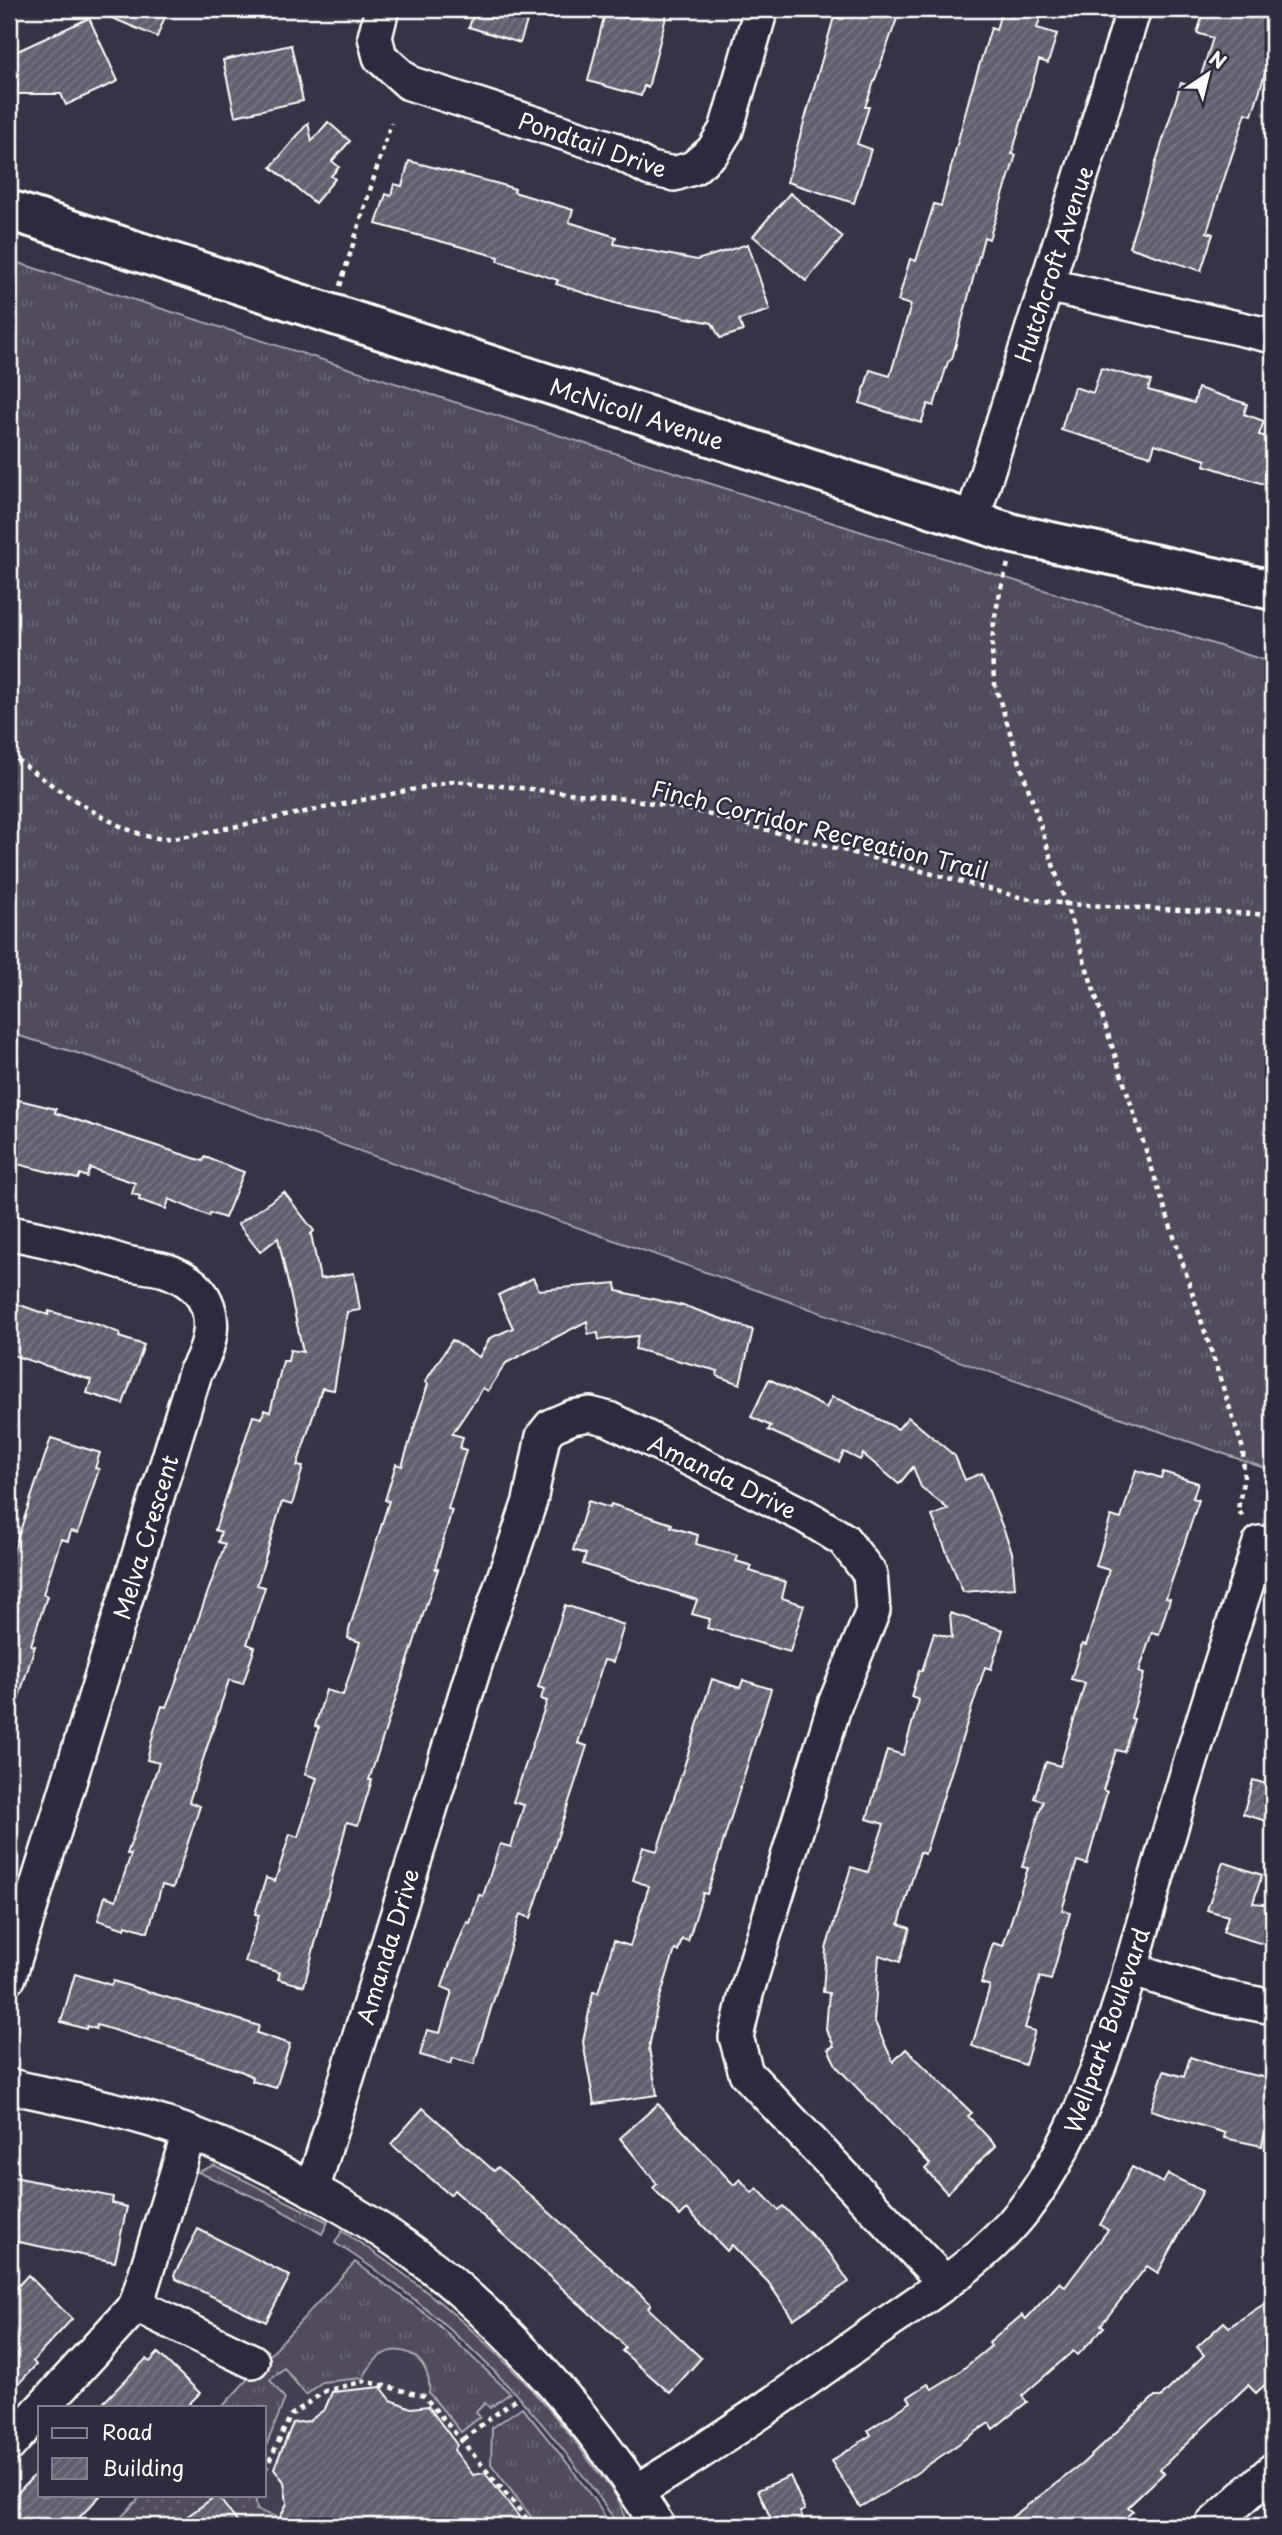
<svg xmlns="http://www.w3.org/2000/svg" width="1282" height="2535" font-family="'Playpen Sans',sans-serif">
	<defs>
		<pattern id="grass-tufts" width="24" height="20" patternUnits="userSpaceOnUse" patternTransform="scale(1.75)"><rect width="24" height="20" fill="#514c5c"/><path d="M3 7l-1-3M5 7V3M7 7l1-3M15 17l-1-3M17 17v-4M19 17l1-3" fill="none" stroke="#6b6774"/></pattern>
		<pattern id="park-dots" width="8" height="8" patternUnits="userSpaceOnUse" patternTransform="scale(1.75)"><rect width="8" height="8" fill="#514c5c"/><path d="M2 2h.1M6 6h.1" fill="none" stroke="#6b6774" stroke-width="1.8" stroke-linecap="round"/></pattern>
		<pattern id="building-hatch" width="6" height="6" patternUnits="userSpaceOnUse" patternTransform="scale(1.75)"><rect width="6" height="6" fill="#635f6d"/><path d="M-1 1l2-2M0 6l6-6M5 7l2-2" fill="none" stroke="#7a7783"/></pattern>
	</defs>
	<rect width="100%" height="100%" fill="#373345"/>
	<filter id="ink" filterUnits="userSpaceOnUse"><feTurbulence type="fractalNoise" baseFrequency=".0143" numOctaves="2"/><feDisplacementMap in="SourceGraphic" scale="14" xChannelSelector="R" yChannelSelector="G"/><feConvolveMatrix kernelMatrix="1 2 1 2 8 2 1 2 1" color-interpolation-filters="sRGB"/></filter>
	<g filter="url(#ink)">
		<!-- built -->
		<path fill="#444051" d="M346 2273 431 2318 510 2393 569 2465 610 2526H113L142 2495H264V2407H222Z"/>
		<!-- grass -->
		<g fill="url(#grass-tufts)" stroke="#a8a6ae" stroke-width="2">
			<path d="M9 260 1273 663V1471L94 1058 9 1033Z"/>
			<path d="M214 2165 328 2222 322 2234 274 2206 198 2172Z"/>
			<path d="M342 2231C441 2295 529 2374 597 2471 610 2488 626 2504 625 2526H619C541 2411 454 2318 335 2243Z"/>
			<path d="M355 2262 431 2318 510 2393 490 2408 485 2403 476 2412 480 2417 461 2432 429 2393C433 2365 407 2339 380 2356 372 2362 368 2370 363 2378L322 2382 306 2395 284 2368 270 2380 285 2399 264 2451V2407H222Z"/>
			<path d="M522 2407 569 2465 608 2520 601 2526H538L491 2464 492 2428Z"/>
		</g>
		<!-- park -->
		<path fill="url(#park-dots)" stroke="#a8a6ae" stroke-width="2" d="M142 2495H255L257 2510 280 2518 286 2526H113Z"/>
		<!-- building -->
		<g fill="url(#building-hatch)" stroke="#fff" stroke-width="2">
			<path d="M91 9H168L157 37Z"/>
			<path d="M475 9H500L528 18 520 43 469 27Z"/>
			<path d="M606 9H668L648 88 644 86 641 96 588 81Z"/>
			<path d="M846 9H887L899 13 865 107H869L857 144 871 149 854 203 787 182 834 17 843 19Z"/>
			<path d="M1002 9H1043L1037 28 1057 34 1048 63 1039 60 1012 154 1016 155 989 239 984 237 952 359 948 362 934 406 928 404 921 423 860 403 870 370 890 376 911 305 898 301 910 259 916 261 934 204 941 206 970 95 991 28 996 30Z"/>
			<path d="M1205 9H1273V27L1267 46 1273 48 1252 115 1246 113 1226 173 1207 232 1213 234 1201 271 1129 247 1181 83 1197 88 1213 38 1197 33Z"/>
			<path d="M89 18 118 81 66 105 61 94H9V55Z"/>
			<path d="M291 45 303 101 235 116 223 60Z"/>
			<path d="M328 122 350 141 332 161 339 167 331 176 335 179 315 203 271 167 308 123 312 141Z"/>
			<path d="M409 161 499 184 515 189 514 192 573 210 569 222 616 237 614 244 697 260 748 244 770 310 739 320 743 331 720 338 712 323 618 304 556 284 558 280 498 261 499 257 376 224 386 194 391 196 394 184 402 186Z"/>
			<path d="M790 193 843 237 806 281 753 236Z"/>
			<path d="M1101 368 1151 381 1148 390 1194 403 1198 388 1247 404 1244 414 1264 421 1259 435 1273 438V487L1204 465 1206 460 1155 444 1151 456 1061 430 1074 387 1093 393Z"/>
			<path d="M19 1100 56 1109 55 1113 203 1161 205 1157 244 1172 225 1218 210 1213 209 1216 169 1199 166 1209 139 1200 140 1196 132 1194 135 1183 90 1168 87 1177 80 1174 78 1179 9 1162V1141Z"/>
			<path d="M284 1192 314 1231 311 1234 320 1279 354 1273 360 1310 347 1312 334 1390 322 1388 297 1466 303 1467 292 1505 282 1502 257 1585 265 1587 247 1644 255 1647 243 1684 229 1680 189 1802 200 1806 173 1888 162 1885 148 1932 126 1925 125 1929 98 1920 105 1896 116 1900 131 1854H127L159 1763 147 1760 154 1731 162 1706 166 1707 174 1687 225 1544 218 1542 221 1532 215 1530 253 1416 262 1418 264 1410 270 1412 283 1361H288L290 1350 303 1352 278 1238 260 1252 238 1224Z"/>
			<path d="M533 1278 539 1290 616 1283 617 1291 688 1307 753 1330 740 1384 717 1376 718 1371 635 1349 638 1336 599 1340 598 1333 588 1334 587 1321 506 1363 488 1391 483 1388 452 1434 463 1437 460 1448 466 1450 448 1509 452 1510 435 1569H438L369 1780H372L358 1825 347 1822 304 1986 278 1979 280 1973 245 1962 259 1915 255 1914 266 1878 275 1881 290 1834 298 1837 317 1778 305 1774 319 1727 315 1726 326 1690 343 1695 360 1642 348 1638 349 1630 389 1501 385 1500 396 1464 402 1466 428 1384 425 1382 452 1340 479 1357 490 1338 513 1328 498 1295Z"/>
			<path d="M9 1301 48 1315 49 1311 99 1325 120 1333 119 1337 144 1345 123 1404 87 1393 91 1380 9 1354Z"/>
			<path d="M769 1379 826 1408 832 1397 843 1401 898 1429 908 1417 955 1456 965 1480 982 1473 1012 1552 1015 1588 963 1592 932 1516 948 1509 921 1487 913 1467 899 1484 863 1454 860 1460 844 1452 839 1462 768 1430 771 1426 751 1417Z"/>
			<path d="M51 1438 100 1453 95 1468 99 1469 78 1533 71 1531 68 1541 61 1539 43 1594 47 1596 31 1645 35 1646 14 1713 9 1712V1554L12 1555Z"/>
			<path d="M1136 1470 1161 1478 1163 1472 1198 1483 1193 1498 1199 1500 1166 1598 1170 1599 1159 1634 1152 1632 1139 1672 1144 1674 1131 1718 1134 1719 1124 1752 1116 1750 1103 1790 1107 1792 1087 1864 1077 1861 1062 1910 1070 1913 1051 1980 1040 1977 1025 2028 1035 2031 1025 2065 972 2046 990 1986 981 1983 993 1943 1003 1946 1028 1868 1022 1867 1043 1801 1034 1798 1046 1762 1060 1766 1085 1683 1071 1679 1082 1644 1086 1645 1109 1570 1096 1566 1111 1516 1121 1519Z"/>
			<path d="M588 1501 610 1508 611 1504 672 1524 671 1527 698 1535 696 1544 738 1556 736 1561 752 1566 750 1571 786 1582 782 1598 804 1605 790 1652 707 1628 710 1619 692 1614 697 1600 583 1564 586 1554 573 1550Z"/>
			<path d="M565 1605 624 1625 613 1662 604 1660 578 1743 587 1746 579 1771 531 1918 520 1914 474 2064 453 2058 451 2064 420 2055 427 2030 440 2033 452 1991 442 1987 450 1963 467 1922 470 1923 479 1895 483 1896 500 1844 511 1847 524 1805 513 1802 547 1701 541 1699 544 1689 538 1687Z"/>
			<path d="M950 1613 1003 1630 991 1669 985 1667 925 1854 920 1852 899 1924 910 1928 900 1962 879 1955 874 2020 893 2062 906 2049 972 2113 968 2116 996 2146 947 2193 925 2169 930 2164 837 2067 828 2049 834 2046 826 2029 829 1993 823 1992 826 1949 851 1867 868 1872 884 1824 867 1819 887 1750 903 1755 919 1700 911 1697 919 1670 922 1671 934 1633 952 1638Z"/>
			<path d="M712 1679 740 1688 743 1680 771 1689 707 1894 703 1893 688 1941 682 1939 678 1951 675 1950 657 2007 649 2048 657 2095 594 2104 583 2042 593 1992 598 1993 614 1941 630 1946 649 1886 633 1880 643 1847 657 1851Z"/>
			<path d="M1253 1780 1273 1786V1823L1243 1814Z"/>
			<path d="M1223 1862 1262 1875 1253 1903 1273 1905V1947L1223 1932 1228 1916 1207 1910Z"/>
			<path d="M75 1974 111 1985 113 1981 221 2014 259 2026 257 2033 290 2044 276 2088 252 2081 253 2077 243 2072 182 2051 97 2025 96 2029 87 2026 86 2029 61 2022Z"/>
			<path d="M1190 2057 1230 2070 1273 2079V2122L1267 2121 1262 2146 1224 2138 1225 2133 1151 2110 1164 2071 1184 2077Z"/>
			<path d="M658 2104 734 2185 740 2179 752 2193 757 2188 778 2210 783 2206 830 2254 849 2282 793 2319 768 2282 732 2245 727 2251 687 2209 680 2216 653 2188 657 2184 620 2138Z"/>
			<path d="M423 2108 494 2171 498 2167 568 2229 651 2304 648 2308 701 2358 670 2393 622 2351 625 2348 619 2340 454 2190 450 2195 391 2144Z"/>
			<path d="M1132 2167 1163 2183 1168 2174 1203 2191 1158 2273 1147 2266 1101 2325 1104 2327 1078 2355 1073 2351 1022 2396 1027 2402 993 2429 989 2423 905 2481 860 2507 831 2461 871 2435 868 2430 911 2402 908 2397 928 2384 932 2389 958 2373 991 2346 989 2343 1022 2315 1026 2319 1060 2282 1065 2287 1108 2230 1100 2225Z"/>
			<path d="M9 2176 113 2197 112 2203 127 2207 115 2262 9 2240Z"/>
			<path d="M198 2229 290 2276 266 2322 176 2279 174 2275Z"/>
			<path d="M28 2275 72 2319 33 2361 36 2365 9 2394V2296Z"/>
			<path d="M1273 2298V2377L1256 2393 1248 2385 1209 2422 1160 2469 1164 2473 1128 2507 1133 2511 1117 2526H1000L1082 2464 1154 2397H1161L1204 2355 1197 2347 1224 2322 1229 2327Z"/>
			<path d="M158 2353 200 2393 186 2407H99L146 2359 150 2362Z"/>
			<path d="M381 2387 391 2400 411 2408 428 2406 457 2445 454 2450 473 2475 485 2473 526 2526H276L287 2503 284 2482 274 2468 293 2423 309 2421 325 2409 332 2392Z"/>
			<path d="M40 2469V2495H101L71 2526H9V2502Z"/>
			<path d="M790 2476 805 2510 800 2512 806 2526H774L758 2490Z"/>
			<path d="M217 2495 240 2526H174Z"/>
		</g>
		<g fill="none" stroke-linecap="round" stroke-linejoin="round">
			<!-- minor casing -->
			<g stroke="#fff" stroke-width="38">
				<g id="minor">
					<path d="M382 9 375 37 380 57 409 83 611 148 650 169 674 174 693 168 713 151 726 130 761 9"/>
					<path d="M1046 285 1273 336"/>
					<path d="M972 520 1134 9"/>
					<path d="M9 1233C48 1239 85 1250 123 1262 136 1266 151 1266 165 1270 218 1288 220 1330 195 1373L9 1977"/>
					<path d="M1130 1969 1221 1997 1273 2007"/>
					<path d="M9 2086C69 2099 130 2111 188 2132 278 2166 390 2227 462 2292 537 2359 605 2440 658 2526"/>
					<path d="M312 2190 478 1655 530 1501 543 1436 551 1426 572 1417 590 1414 609 1419 805 1516 844 1540 870 1574 873 1611 835 1704 746 1994 736 2037 746 2073 945 2283"/>
					<path d="M136 2305 252 2361"/>
					<path d="M43 2407 136 2305 189 2133"/>
					<path d="M9 2445 40 2410"/>
					<path d="M637 2491C717 2444 794 2389 870 2335 923 2298 983 2262 1023 2211 1097 2115 1130 1968 1164 1851 1194 1748 1226 1646 1260 1543"/>
					<path d="M1211 2526 1273 2470"/>
				</g>
			</g>
			<!-- major casing -->
			<g stroke="#fff" stroke-width="44">
				<path id="major" d="M9 210 1014 534 1273 590"/>
			</g>
			<!-- path -->
			<g stroke="#fff" stroke-width="4.5" stroke-dasharray="5 5" stroke-linecap="butt">
				<path d="M340 286 391 123"/>
				<path d="M1008 564C995 607 987 644 996 689L1243 1449 1244 1476 1238 1509 1244 1519"/>
				<path d="M9 753C41 779 112 829 151 837 166 840 180 837 194 835L454 781 635 800 692 810 1023 898 1066 904 1273 915"/>
				<path d="M463 2439 517 2398"/>
				<path d="M265 2470 291 2415 325 2391 365 2381 424 2396 533 2526"/>
				<path d="M610 2526 613 2523"/>
			</g>
			<!-- minor -->
			<use href="#minor" stroke="#2f2a3d" stroke-width="33"/>
			<!-- major -->
			<use href="#major" stroke="#2f2a3d" stroke-width="38"/>
		</g>
	</g>
	<g text-anchor="middle" dominant-baseline="central" stroke-width="5" stroke-linejoin="round" paint-order="stroke">
		<!-- street labels -->
		<g font-size="23" fill="#fff" stroke="#2f2a3d">
			<text transform="translate(593 144) rotate(19)">Pondtail Drive</text>
			<text transform="translate(1053 264) rotate(-72)">Hutchcroft Avenue</text>
			<text transform="translate(637 413) rotate(18)">McNicoll Avenue</text>
			<text transform="translate(820 829) rotate(14)">Finch Corridor Recreation Trail</text>
			<text transform="translate(723 1476) rotate(26)">Amanda Drive</text>
			<text transform="translate(145 1537) rotate(-73)">Melva Crescent</text>
			<text transform="translate(387 1946) rotate(-73)">Amanda Drive</text>
			<text transform="translate(1106 2030) rotate(-71)">Wellpark Boulevard</text>
		</g>
	</g>
	<!-- margin -->
	<rect width="1282" height="2535" fill="none" stroke="#2f2a3d" stroke-width="35"/>
	<rect x="18" y="18" width="1247" height="2500" fill="none" stroke="#fff" stroke-width="2.5" filter="url(#ink)"/>
	<!-- legend -->
	<rect x="38" y="2406" width="228" height="91" fill="#2f2a3d" stroke="#827f8b" stroke-width="2"/>
	<rect x="52" y="2428" width="35" height="10" fill="#2f2a3d" stroke="#827f8b" stroke-width="2"/>
	<text x="102" y="2440" font-size="21" fill="#ffffff">Road</text>
	<rect x="52" y="2458" width="35" height="21" fill="url(#building-hatch)" stroke="#827f8b" stroke-width="2"/>
	<text x="102" y="2476" font-size="21" fill="#ffffff">Building</text>
	<!-- north arrow -->
	<g transform="translate(1208 74) rotate(35)" stroke="#2f2a3d" stroke-width="5" paint-order="stroke">
	<path d="M0-5L12 26L0 18L-12 26Z" fill="#ffffff"/>
	<text y="-10" font-size="19" font-weight="bold" text-anchor="middle" fill="#ffffff">N</text>
	</g>
</svg>
